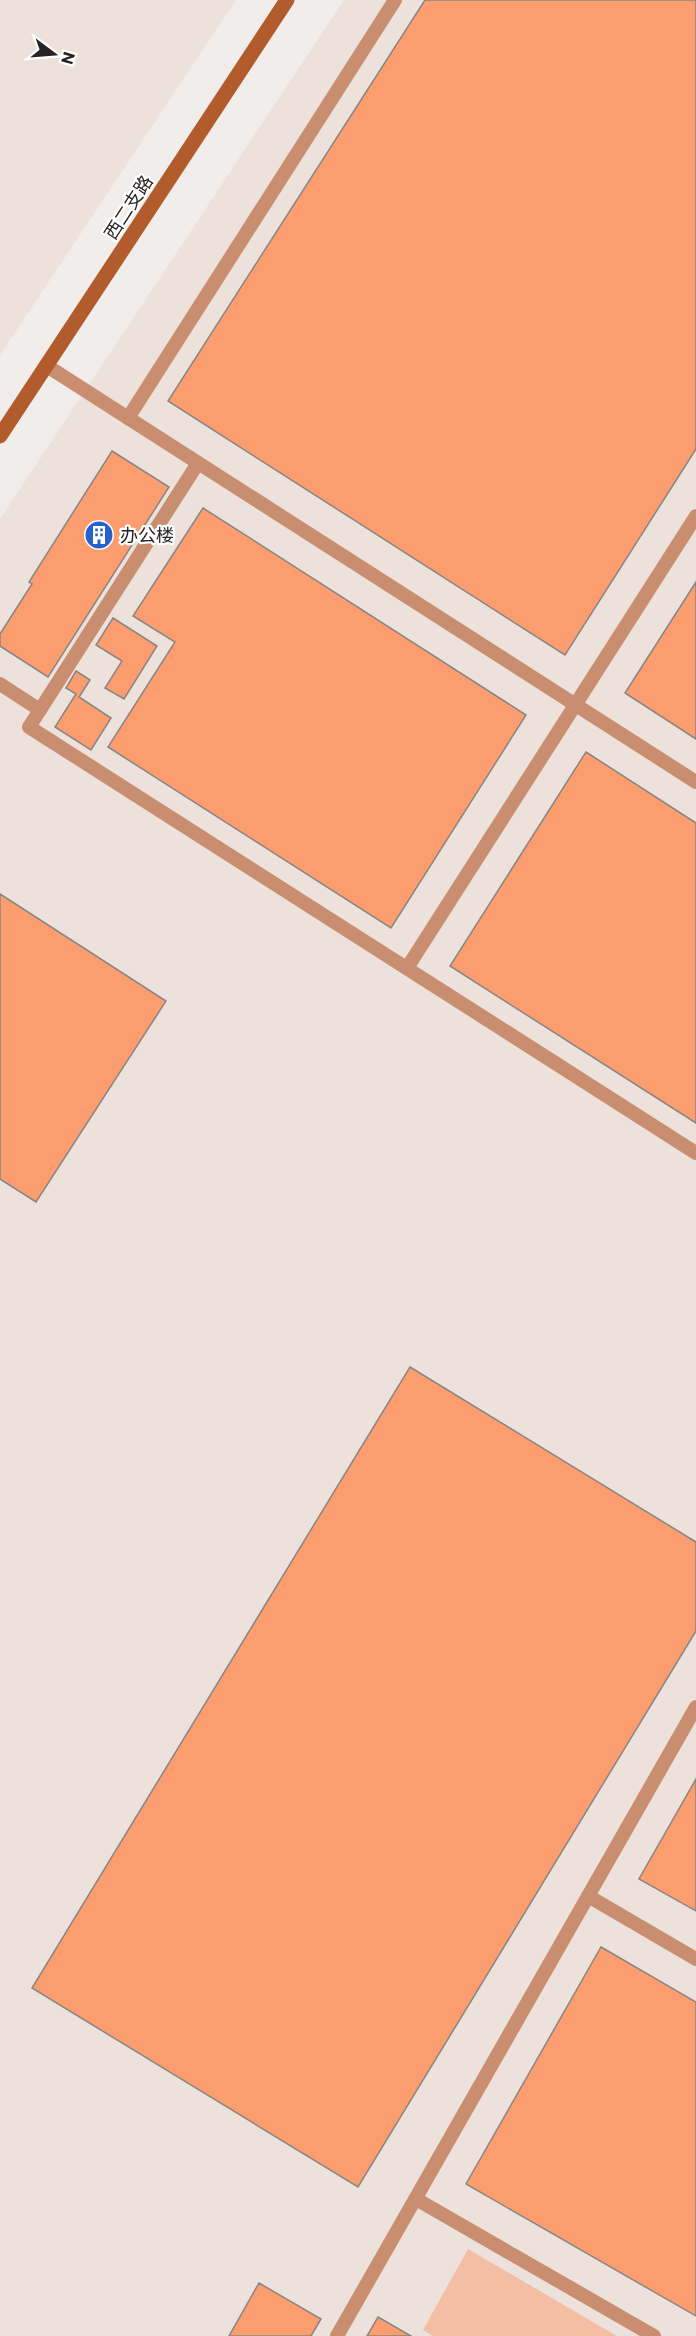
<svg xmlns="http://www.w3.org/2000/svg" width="696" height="2336" font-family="Commissioner,'Noto Sans SC',sans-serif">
	<rect width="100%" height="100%" fill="#f1edeb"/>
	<!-- built -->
	<g fill="#ede1db">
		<path d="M0 0H236L0 355Z"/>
		<path d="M344 0H696V2336H0V519Z"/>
	</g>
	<!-- green -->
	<path fill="#f4bea4" d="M468 2249 617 2336H433L423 2330Z"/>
	<!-- building -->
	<g fill="#fc9d6f" stroke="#898583" stroke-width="1.5">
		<path d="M425 0H696V449L565 655 168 401Z"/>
		<path d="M112 451 169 487 48 677 0 646V634L32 584 29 582Z"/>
		<path d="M203 508 526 715 391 928 108 747 175 642 133 616Z"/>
		<path d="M696 582V739L625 693Z"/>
		<path d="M113 618 157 646 124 699 105 688 122 661 96 645Z"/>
		<path d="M76 671 90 680 79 697 111 718 91 750 55 727 76 694 66 688Z"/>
		<path d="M586 752 696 823V1123L450 966Z"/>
		<path d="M0 894 166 1001 36 1202 0 1179Z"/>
		<path d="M410 1367 696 1542V1631L358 2187 32 1988Z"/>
		<path d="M696 1779V1911L639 1879Z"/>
		<path d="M601 1947 696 2002V2316L466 2184Z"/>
		<path d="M259 2283 321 2319 311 2336H229Z"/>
		<path d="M378 2317 411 2336H367Z"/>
	</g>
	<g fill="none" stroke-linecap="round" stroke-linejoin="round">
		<!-- lane -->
		<g stroke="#c98d70" stroke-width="14">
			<path d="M47 366 696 782"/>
			<path d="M128 418 395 0"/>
			<path d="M0 684 40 710 29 727 696 1153"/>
			<path d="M40 710 198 463"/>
			<path d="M407 968 696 516"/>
			<path d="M588 1896 696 1959"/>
			<path d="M416 2199 654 2336"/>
			<path d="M337 2336 696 1707"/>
		</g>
		<!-- secondary -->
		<path stroke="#b25b2c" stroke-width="15" d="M0 436 287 0"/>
	</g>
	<!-- icons -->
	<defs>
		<g id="building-disc" transform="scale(1.5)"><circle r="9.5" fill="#2860cd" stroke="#fff"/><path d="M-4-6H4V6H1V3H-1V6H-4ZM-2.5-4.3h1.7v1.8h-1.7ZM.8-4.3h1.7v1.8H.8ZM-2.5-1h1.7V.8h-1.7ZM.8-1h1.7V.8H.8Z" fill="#fff"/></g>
	</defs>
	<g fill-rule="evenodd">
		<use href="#building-disc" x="99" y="535"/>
	</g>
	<g text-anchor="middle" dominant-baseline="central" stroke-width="4.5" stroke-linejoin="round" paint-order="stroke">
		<!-- street labels -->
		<g font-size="18" fill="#252323" stroke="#fff">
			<text transform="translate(128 207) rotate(-57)">西二支路</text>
		</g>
		<!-- poi labels -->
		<g font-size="18" fill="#252323" stroke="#fff" text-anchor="start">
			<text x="120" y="535">办公楼</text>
		</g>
	</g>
	<!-- north arrow -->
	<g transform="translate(54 54) rotate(106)" stroke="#ffffff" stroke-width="4.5" paint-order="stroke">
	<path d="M0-4.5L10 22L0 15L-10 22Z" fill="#252323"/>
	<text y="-9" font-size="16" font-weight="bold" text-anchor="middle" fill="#252323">N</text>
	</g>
</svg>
